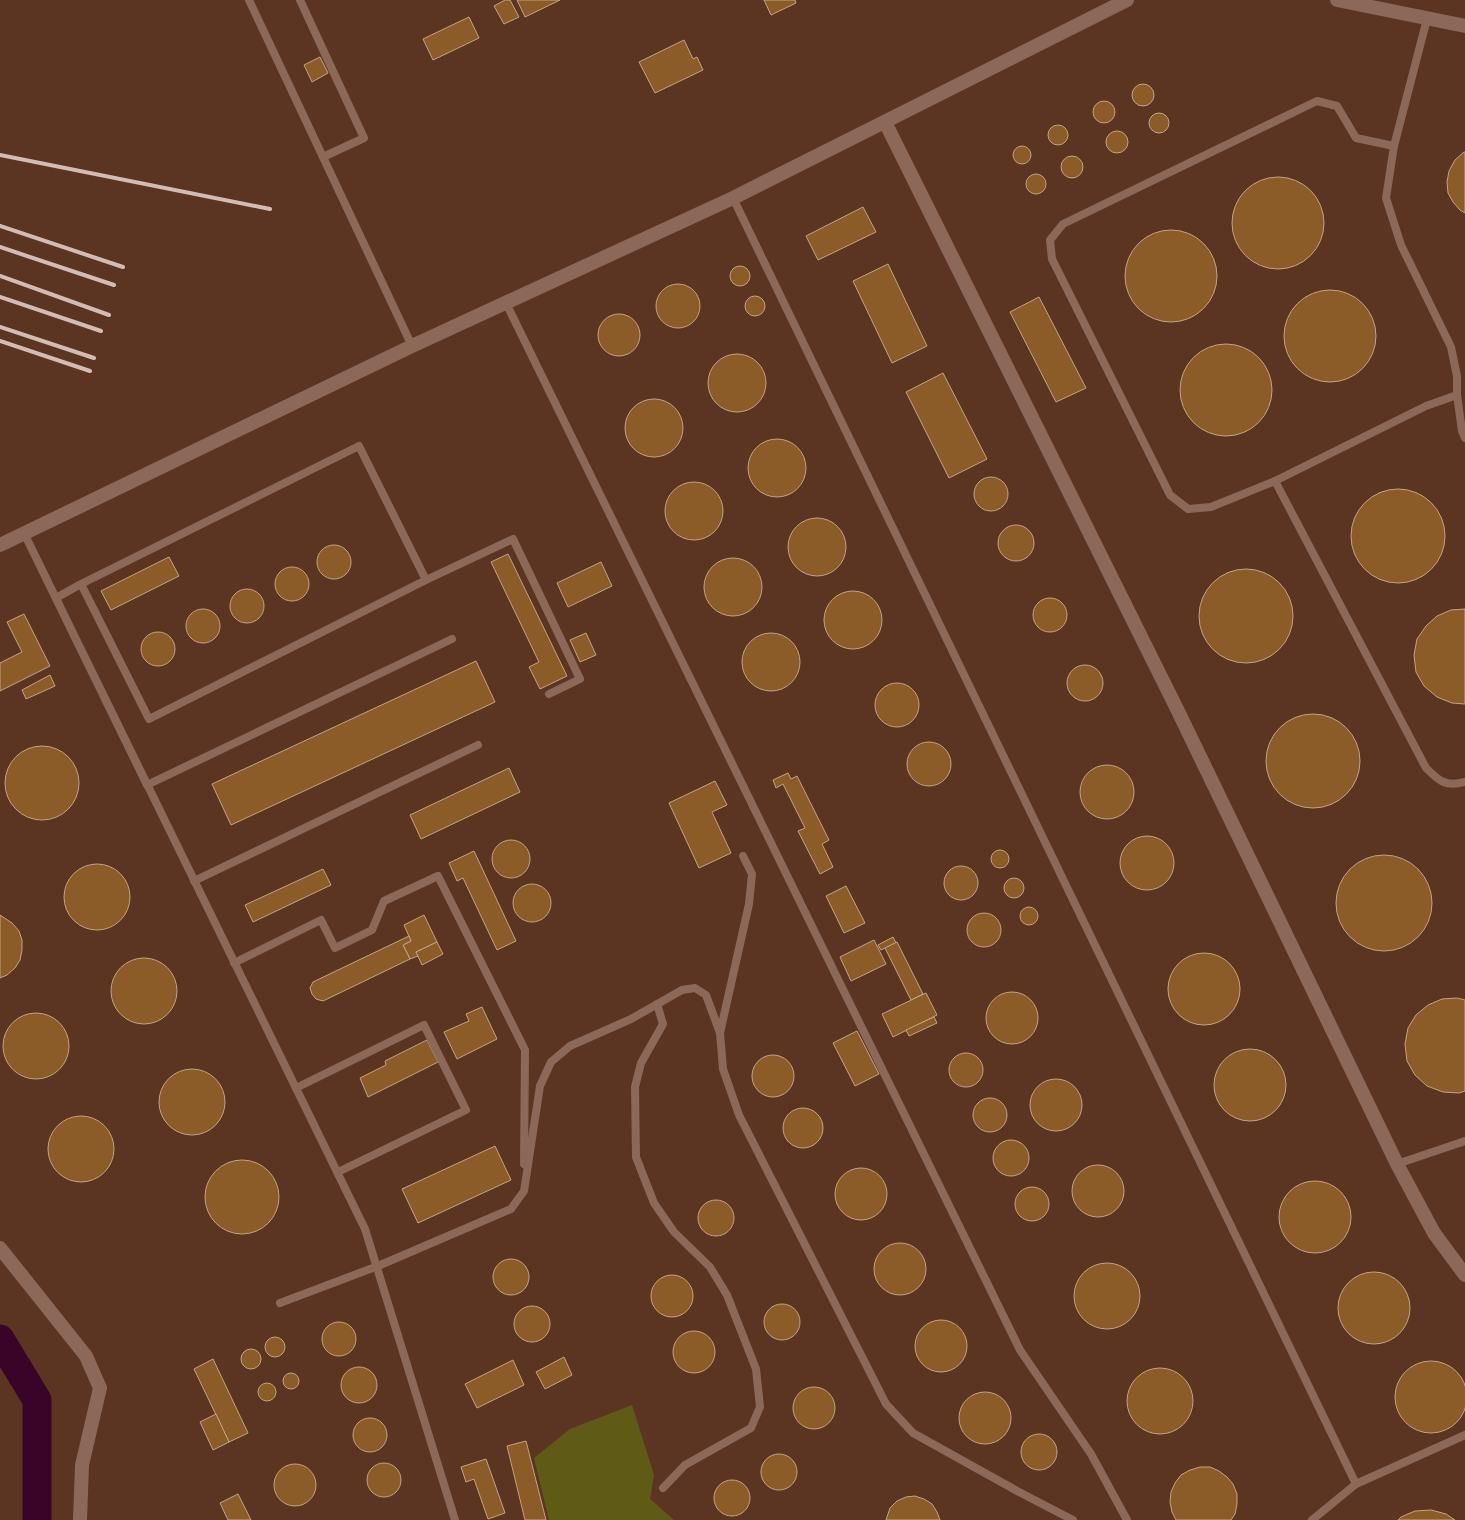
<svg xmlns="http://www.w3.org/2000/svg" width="1465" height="1520" font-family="Mulish,sans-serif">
	<rect width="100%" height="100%" fill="#513122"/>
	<!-- built -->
	<rect fill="#5c3522" x="0" y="0" width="1465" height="1520"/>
	<!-- green -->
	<path fill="#5f5b17" d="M632 1405 654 1475 650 1499 674 1520H549L534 1458 570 1429Z"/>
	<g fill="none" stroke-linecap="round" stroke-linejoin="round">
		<!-- river -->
		<path stroke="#3a0428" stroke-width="29" d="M0 1339 37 1400V1520"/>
	</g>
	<!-- building -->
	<g fill="#8b5c27" stroke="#c2a487">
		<path d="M505 0H510L519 17 504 24 494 6Z"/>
		<path d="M517 0H560L525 17Z"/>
		<path d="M764 0H795L796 3 771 15Z"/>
		<path d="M469 17 479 38 433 60 423 39Z"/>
		<path d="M684 40 693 59 697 57 703 70 655 93 639 62Z"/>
		<path d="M320 57 328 73 312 82 304 65Z"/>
		<circle cx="1143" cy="95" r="11"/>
		<circle cx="1104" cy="112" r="11"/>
		<circle cx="1159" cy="123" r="10"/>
		<circle cx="1058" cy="135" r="10"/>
		<circle cx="1117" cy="142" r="11"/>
		<circle cx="1022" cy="155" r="9"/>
		<path d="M1464 152H1465V213L1460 210 1453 202 1448 193 1447 182 1449 171 1455 160Z"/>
		<circle cx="1072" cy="167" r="11"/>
		<circle cx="1036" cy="184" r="10"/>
		<circle cx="1278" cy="223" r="46"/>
		<path d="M863 207 876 232 818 260 806 236Z"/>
		<circle cx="1171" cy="276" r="46"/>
		<path d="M888 264 927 346 892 363 853 281Z"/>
		<circle cx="740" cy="276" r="10"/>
		<circle cx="678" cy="306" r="22"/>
		<circle cx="1330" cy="336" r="46"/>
		<circle cx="755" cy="306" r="10"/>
		<path d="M1039 297 1086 388 1056 402 1010 312Z"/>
		<circle cx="619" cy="335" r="21"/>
		<circle cx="1226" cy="390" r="46"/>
		<circle cx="737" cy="383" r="29"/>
		<path d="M943 373 987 459 949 478 906 392Z"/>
		<circle cx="654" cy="428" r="29"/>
		<circle cx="777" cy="468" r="29"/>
		<circle cx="991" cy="494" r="17"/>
		<circle cx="694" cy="511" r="29"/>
		<circle cx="1398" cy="536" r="47"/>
		<circle cx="817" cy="547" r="29"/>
		<circle cx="1016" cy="543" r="18"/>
		<circle cx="334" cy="562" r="17"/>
		<path d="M508 554 567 676 540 689 529 667 539 662 491 562Z"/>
		<path d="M169 557 179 576 111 610 101 591Z"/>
		<circle cx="733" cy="587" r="29"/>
		<path d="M601 562 612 586 568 607 557 583Z"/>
		<circle cx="292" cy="584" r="17"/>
		<circle cx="1246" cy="616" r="47"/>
		<circle cx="247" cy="606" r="17"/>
		<circle cx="853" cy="620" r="29"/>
		<circle cx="1050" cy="615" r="17"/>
		<path d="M1465 609V704L1452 703 1437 697 1424 686 1416 672 1414 655 1417 639 1426 626 1437 616 1451 610Z"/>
		<circle cx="203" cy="626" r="17"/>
		<path d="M24 614 50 666 0 691V663L22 652 7 622Z"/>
		<circle cx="158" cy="649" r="17"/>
		<circle cx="771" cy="662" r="29"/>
		<path d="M586 633 596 655 580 662 570 640Z"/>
		<path d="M476 661 495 702 231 825 212 784Z"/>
		<circle cx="1085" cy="683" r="18"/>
		<path d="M50 675 55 686 26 699 22 690Z"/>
		<circle cx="897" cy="705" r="22"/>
		<circle cx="1313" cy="761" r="47"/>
		<circle cx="929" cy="764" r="22"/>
		<circle cx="42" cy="783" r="37"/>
		<circle cx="1107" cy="792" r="27"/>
		<path d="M509 768 520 792 421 839 410 815Z"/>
		<path d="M788 773 791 779 797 776 829 840 822 844 833 867 820 874 798 831 805 828 783 784 776 788 773 780Z"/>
		<path d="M715 781 727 805 712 812 731 853 699 868 669 803Z"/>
		<circle cx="1147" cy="863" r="27"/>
		<circle cx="511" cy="859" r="19"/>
		<circle cx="1000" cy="859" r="9"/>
		<path d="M474 851 516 941 497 950 463 878 457 881 449 863Z"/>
		<circle cx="1384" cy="903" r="48"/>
		<circle cx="97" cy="897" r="33"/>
		<circle cx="961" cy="883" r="17"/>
		<path d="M323 869 331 885 253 922 245 905Z"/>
		<circle cx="1014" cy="888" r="10"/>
		<circle cx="532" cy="903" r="19"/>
		<path d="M846 886 865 923 844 933 826 896Z"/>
		<circle cx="1029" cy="916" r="9"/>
		<circle cx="984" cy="930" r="17"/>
		<path d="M0 915 12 923 19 931 22 940V950L20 960 15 968 7 975 0 978Z"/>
		<path d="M424 915 437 942 416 952 418 956 410 959 403 945 411 941 404 925Z"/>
		<path d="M409 936 411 941 403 945 410 959 323 1001 316 999 312 994 310 988 313 982Z"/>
		<path d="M893 937 896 943 881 950 878 945Z"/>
		<path d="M874 940 886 964 851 981 840 957Z"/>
		<path d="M437 942 443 954 422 965 416 952Z"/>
		<path d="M897 942 923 994 911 1000 885 948Z"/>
		<circle cx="1204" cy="989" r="36"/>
		<circle cx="144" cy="991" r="33"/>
		<circle cx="1012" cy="1018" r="26"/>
		<path d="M926 993 937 1015 893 1037 882 1014Z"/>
		<path d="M1457 998 1465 1000V1091L1459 1093 1443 1092 1427 1086 1415 1075 1407 1061 1405 1044 1408 1028 1416 1015 1428 1005 1442 999Z"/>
		<path d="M482 1007 497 1039 457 1059 444 1032 469 1021 466 1014Z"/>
		<circle cx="36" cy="1046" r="33"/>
		<path d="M934 1017 937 1023 909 1036 906 1030Z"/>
		<path d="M857 1031 879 1074 855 1086 833 1043Z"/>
		<path d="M427 1040 438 1062 368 1097 360 1078 386 1065 385 1061Z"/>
		<circle cx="1250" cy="1085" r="36"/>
		<circle cx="966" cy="1070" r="17"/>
		<circle cx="773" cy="1076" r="21"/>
		<circle cx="192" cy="1102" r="33"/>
		<circle cx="1056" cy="1105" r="26"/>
		<circle cx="990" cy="1115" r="17"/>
		<circle cx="803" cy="1128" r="20"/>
		<circle cx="81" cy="1149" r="33"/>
		<circle cx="1011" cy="1158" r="18"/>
		<path d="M495 1146 511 1180 418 1223 402 1189Z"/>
		<circle cx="242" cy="1197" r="37"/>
		<circle cx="1098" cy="1191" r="26"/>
		<circle cx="861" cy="1194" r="26"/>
		<circle cx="1315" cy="1217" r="36"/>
		<circle cx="1032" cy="1204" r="17"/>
		<circle cx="716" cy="1218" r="18"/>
		<circle cx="900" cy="1269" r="26"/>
		<circle cx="511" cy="1277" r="18"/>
		<circle cx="1107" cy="1296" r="33"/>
		<circle cx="1374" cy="1308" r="36"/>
		<circle cx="672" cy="1296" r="21"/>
		<circle cx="782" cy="1322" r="18"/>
		<circle cx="532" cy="1324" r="18"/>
		<circle cx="941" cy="1346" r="26"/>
		<circle cx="339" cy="1339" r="17"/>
		<circle cx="694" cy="1352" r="21"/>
		<circle cx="275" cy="1347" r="10"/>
		<circle cx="251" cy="1359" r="10"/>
		<path d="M564 1357 572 1375 545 1389 536 1372Z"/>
		<path d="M213 1359 248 1433 229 1442 194 1369Z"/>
		<path d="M513 1360 524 1385 477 1408 465 1384Z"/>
		<circle cx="1431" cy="1397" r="36"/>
		<circle cx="359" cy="1385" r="18"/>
		<circle cx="1160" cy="1401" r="33"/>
		<circle cx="291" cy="1381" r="8"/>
		<circle cx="267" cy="1392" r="9"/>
		<circle cx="814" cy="1408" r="21"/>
		<circle cx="985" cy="1418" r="26"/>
		<path d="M216 1414 229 1442 213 1450 200 1422Z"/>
		<circle cx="370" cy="1435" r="17"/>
		<circle cx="1039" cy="1452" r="18"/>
		<path d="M526 1441 546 1520H525L507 1446Z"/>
		<circle cx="779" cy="1472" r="18"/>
		<path d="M486 1459 505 1513 488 1519 474 1479 466 1482 461 1467Z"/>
		<circle cx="384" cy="1480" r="17"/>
		<circle cx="295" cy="1485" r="21"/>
		<path d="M1200 1467H1210L1219 1471 1227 1477 1233 1484 1237 1494V1504L1235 1514 1231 1520H1176L1172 1512 1170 1502 1171 1492 1175 1483 1181 1475 1190 1470Z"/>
		<circle cx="732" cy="1498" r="18"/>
		<path d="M238 1494 251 1520H228L220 1503Z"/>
		<path d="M915 1496 924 1499 932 1504 937 1512 940 1520H886L890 1508 897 1501 906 1497Z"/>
		<path d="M1431 1510 1446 1514 1455 1520H1398L1401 1517 1415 1511Z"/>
	</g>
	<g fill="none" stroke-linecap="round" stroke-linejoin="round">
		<!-- service -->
		<g stroke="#8c6858" stroke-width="8">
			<path d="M249 0 412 346"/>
			<path d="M300 0 364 138 323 157"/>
			<path d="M1427 19 1394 146 1386 198 1401 245 1451 347 1457 376V395L1462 431 1465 438"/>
			<path d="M1394 146 1356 138 1337 106 1317 101 1063 224 1050 240 1052 259 1170 495 1188 509 1211 507 1275 481 1426 406 1457 395"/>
			<path d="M733 198 1356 1484"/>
			<path d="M506 303 1020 1350 1091 1454 1127 1520"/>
			<path d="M1275 481 1426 768C1439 781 1445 787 1465 782"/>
			<path d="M426 580 513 539 580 679 549 694"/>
			<path d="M56 598 81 584 359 446 426 580 149 719 81 584"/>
			<path d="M147 785 24 533 365 1229 455 1520"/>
			<path d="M147 785 452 639"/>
			<path d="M743 856 752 874 749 904 720 1033 723 1069 739 1115 886 1404 913 1433 1019 1492 1073 1520"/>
			<path d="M194 881 478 745"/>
			<path d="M234 963 321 920 335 948 372 930 384 901 438 876 525 1050 524 1164"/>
			<path d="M657 1004 663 1024 641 1063 635 1087 636 1157 654 1203 674 1232 710 1267 727 1295 756 1369 760 1407 751 1428 685 1465 663 1488"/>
			<path d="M296 1088 424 1025 466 1110 338 1172"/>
			<path d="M1397 1164 1465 1141"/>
			<path d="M280 1303 378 1266 511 1209 524 1191 540 1086 551 1062 570 1046 631 1019 682 990 695 988 706 995 720 1033"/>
			<path d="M1312 1520 1356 1484 1465 1435"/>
		</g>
		<!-- minor -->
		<g stroke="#8c6858" stroke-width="14">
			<path d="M1337 0 1465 26"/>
			<path d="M885 122 1177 709 1397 1164 1434 1233 1465 1275"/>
			<path d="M0 545 412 346 733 198 1127 0"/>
			<path d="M0 1248 86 1356 100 1388 82 1465 80 1520"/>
		</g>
		<!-- rail -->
		<g stroke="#d3bcb3" stroke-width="4">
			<path d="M0 155 270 209"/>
			<path d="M0 226 123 267"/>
			<path d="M0 247 114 285"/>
			<path d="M0 276 109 315"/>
			<path d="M0 297 101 331"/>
			<path d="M0 327 94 358"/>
			<path d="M0 341 90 371"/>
		</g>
	</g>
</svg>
